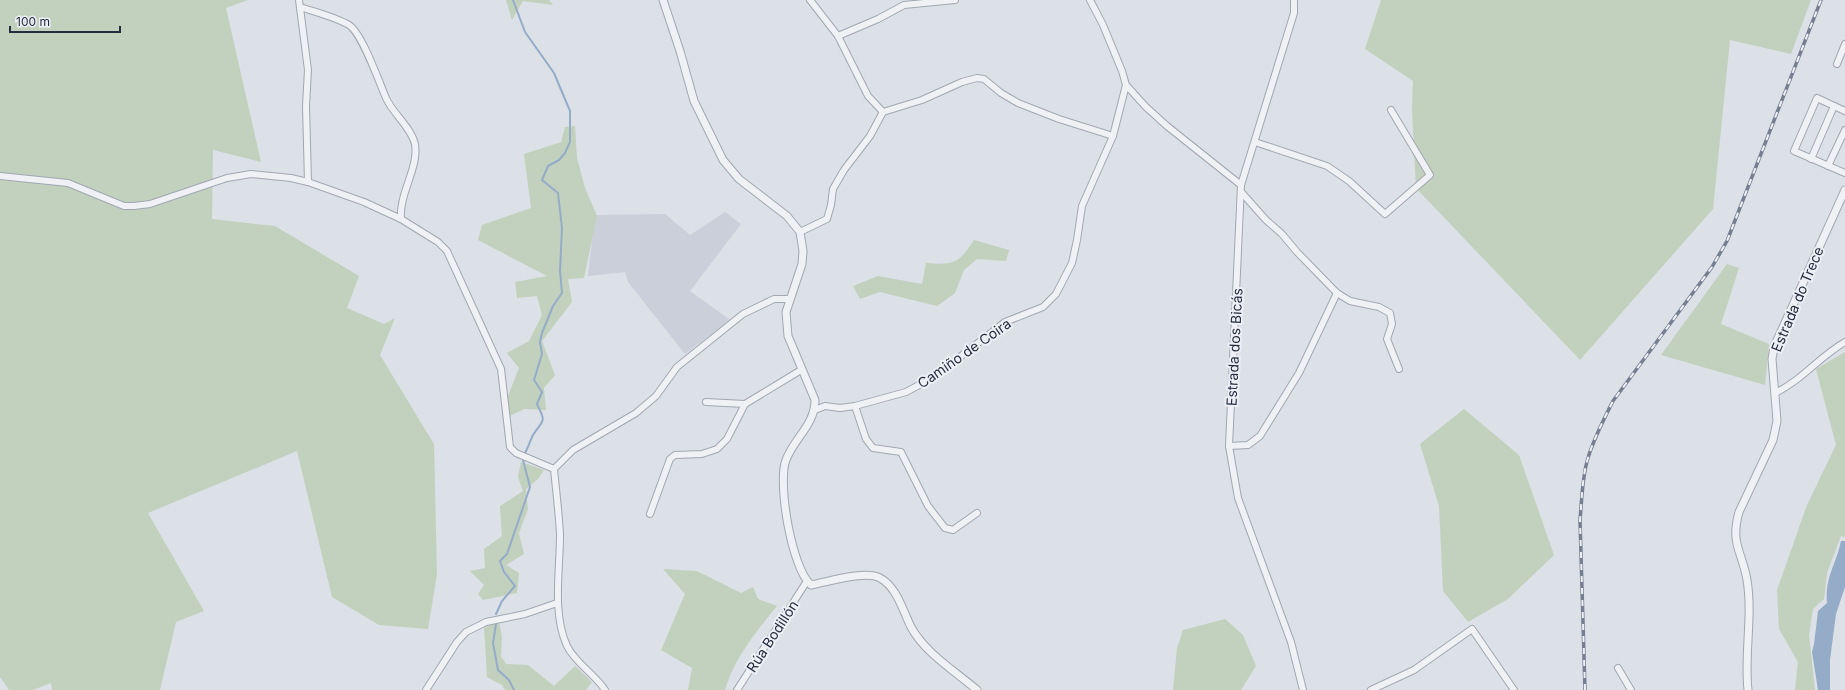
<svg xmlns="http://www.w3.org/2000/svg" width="1845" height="690" font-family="Inter,sans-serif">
	<rect width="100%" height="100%" fill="#dce0e7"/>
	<!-- built -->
	<path fill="#cacfd9" d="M725 212 741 224 690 291 730 320 685 354 628 282 625 272 588 276 595 215 665 214 690 235Z"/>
	<!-- green -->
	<g fill="#c1d1bd">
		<path d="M0 0H248L226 8 261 162 213 150 212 219 275 226 359 276 347 308 384 324 395 318 380 355 434 444 437 574 428 629 379 625 332 597 297 451 148 513 204 611 176 622 160 690H52L51 683 33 690H9L0 677Z"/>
		<path d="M506 0H549L553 5 523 1 512 20Z"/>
		<path d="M1381 0H1811L1791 54 1730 40 1713 209 1580 360 1416 188 1412 111 1413 81 1365 49Z"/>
		<path d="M575 126 577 158 585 188 597 216 584 278 568 279 572 302 542 341 555 375 544 388 546 410 524 409 510 416 506 401 519 368 507 353 529 341 542 315 537 296 517 298 515 282 547 276 478 240 482 225 531 208 524 154 561 142 565 127Z"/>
		<path d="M974 240 1009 250 1006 261 977 259 964 270 955 293 937 306 880 292 860 299 853 286 878 276 922 284 926 263C953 265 959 264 974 240Z"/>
		<path d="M1727 264 1739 268 1721 324 1769 344 1765 385 1661 355Z"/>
		<path d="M1845 352V537L1841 536 1827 573 1824 599 1813 609 1809 635 1815 690H1795L1798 662 1779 629 1777 590 1807 505 1836 445 1816 369Z"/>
		<path d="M1464 409 1519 455 1554 555 1508 599 1468 622 1443 591 1439 506 1420 444Z"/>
		<path d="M521 462 544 470 538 479 526 489 528 509 519 533 524 554 506 565 519 573 517 593 483 600 478 594 484 585 470 571 485 568 484 549 502 536 500 506 523 491 518 477Z"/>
		<path d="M663 569 697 571 741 593 753 587 758 599 777 606C756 632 734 658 725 690H688L692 668 661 650 685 594Z"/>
		<path d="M1225 619 1243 635 1256 666 1241 690H1173L1177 648 1183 630Z"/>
		<path d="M499 622 502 637 501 656 506 664 528 665 554 686 575 666 592 682 586 690H505L502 685 487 677 484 627Z"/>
	</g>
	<!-- water -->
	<path fill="#95acc9" d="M1841 541H1845V587L1836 614 1830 660V690H1818L1812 652 1814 644 1818 611 1827 603C1825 576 1836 565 1841 541Z"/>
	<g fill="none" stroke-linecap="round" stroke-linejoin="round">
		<!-- stream -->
		<g stroke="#95acc9" stroke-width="2">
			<path d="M513 0 525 32 554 73 570 111V142L565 153 559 160 548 166 542 180 558 193 562 228 560 271 562 293 553 306 542 333 540 342 542 354 534 380 542 392 537 404C547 424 543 419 533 435 530 441 528 448 525 453"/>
			<path d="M496 614 502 601 515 586 504 572 500 561 507 554 530 487 523 460"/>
			<path d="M496 624 493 643 498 670 509 680 514 690"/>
		</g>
		<!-- minor casing -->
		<g stroke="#a2a7b1" stroke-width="8">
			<g id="minor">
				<path d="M299 0 308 70 306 106 308 182"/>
				<path d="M810 0 838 36 868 96 883 112"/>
				<path d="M1090 0 1103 25 1122 71 1126 85 1146 107 1167 126 1241 185"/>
				<path d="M1294 0V13L1241 185 1229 446 1238 498 1291 642 1303 690"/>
				<path d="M300 7C315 12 335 17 349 25 362 33 379 82 386 98 393 114 411 127 415 144 419 168 399 193 401 219"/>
				<path d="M838 36 878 19 904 5 955 0"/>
				<path d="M1837 64 1845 44"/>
				<path d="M1845 111 1817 98 1794 151 1845 173"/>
				<path d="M1255 142 1327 166 1349 181 1385 214 1430 175 1391 110"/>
				<path d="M1811 159 1834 106"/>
				<path d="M1828 166 1845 130"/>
				<path d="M0 176 68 183 124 206H134L150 204 227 178 251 174 291 178 308 182 364 202 401 219 438 242 447 251 501 369 510 447 516 453 554 469C556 491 559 513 560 535 560 571 552 613 567 646 576 664 595 674 605 690"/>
				<path d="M1242 193 1266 220 1282 234 1297 252 1337 293 1350 301 1379 307 1390 313 1392 324 1387 339 1399 369"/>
				<path d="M800 232 827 219 831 205 833 189 844 170 870 136 883 112 922 100 962 82 977 78 984 79 1001 93 1018 103 1059 119 1113 136"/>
				<path d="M1775 393C1801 381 1820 356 1845 342"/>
				<path d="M706 402 745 404"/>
				<path d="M855 406 866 439 873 448 901 452 928 506 945 528 953 530 977 513"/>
				<path d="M815 410 825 406 840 408 855 406 906 392 934 377 1005 322 1043 307 1056 294 1072 263 1077 240 1082 206 1113 136 1126 85"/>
				<path d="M1229 446 1248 445 1260 436 1299 373 1337 293"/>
				<path d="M554 469 573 450 636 413 656 396 677 367 743 314 774 299H790"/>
				<path d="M650 514 670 459 675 455 702 454 717 449 727 439 745 404 801 370"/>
				<path d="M1618 668 1631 690"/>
				<path d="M426 690 457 642 466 632 486 622 525 614 557 603"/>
				<path d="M737 690 807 581"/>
				<path d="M1371 690 1414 670 1472 629 1514 690"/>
			</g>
		</g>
		<!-- tertiary casing -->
		<g stroke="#a2a7b1" stroke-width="9">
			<g id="tertiary">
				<path d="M663 0 680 51 694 101 723 160 739 179 787 216 800 232 803 251 802 264 786 312 788 336 815 400C815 425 794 438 786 460 777 483 792 569 811 585 828 582 865 570 880 578 897 587 903 611 911 627 925 653 955 671 977 690"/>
				<path d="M1748 690C1744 654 1753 616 1747 580 1742 551 1730 544 1739 512L1773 440 1777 421 1772 359 1774 347 1845 190"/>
			</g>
		</g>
		<!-- minor -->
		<use href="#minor" stroke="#eff1f5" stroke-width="6"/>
		<!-- tertiary -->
		<use href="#tertiary" stroke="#eff1f5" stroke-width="7"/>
		<!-- rail casing -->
		<g stroke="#757f91" stroke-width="3.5">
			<path id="rail" d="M1585 690 1580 520C1582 499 1582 477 1588 458 1594 438 1604 419 1613 401L1712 267 1727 241 1821 0"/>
		</g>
		<!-- rail -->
		<use href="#rail" stroke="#eceff5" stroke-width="2" stroke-dasharray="6" stroke-linecap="butt"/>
	</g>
	<g text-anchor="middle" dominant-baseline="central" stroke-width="4" stroke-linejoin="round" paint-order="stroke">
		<!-- street labels -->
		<g font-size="14" fill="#262d3e" stroke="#eceff5">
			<text transform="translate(1797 299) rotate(-67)">Estrada do Trece</text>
			<text transform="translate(1234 347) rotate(-87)">Estrada dos Bicás</text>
			<text transform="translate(964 353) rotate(-35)">Camiño de Coira</text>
			<text transform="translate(772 636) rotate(-57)">Rúa Bodillón</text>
		</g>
	</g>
	<!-- scale -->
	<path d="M10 26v6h110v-6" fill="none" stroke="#262d3e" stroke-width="2"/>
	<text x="16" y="26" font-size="12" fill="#262d3e" stroke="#eceff5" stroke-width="3" paint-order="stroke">100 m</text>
</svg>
